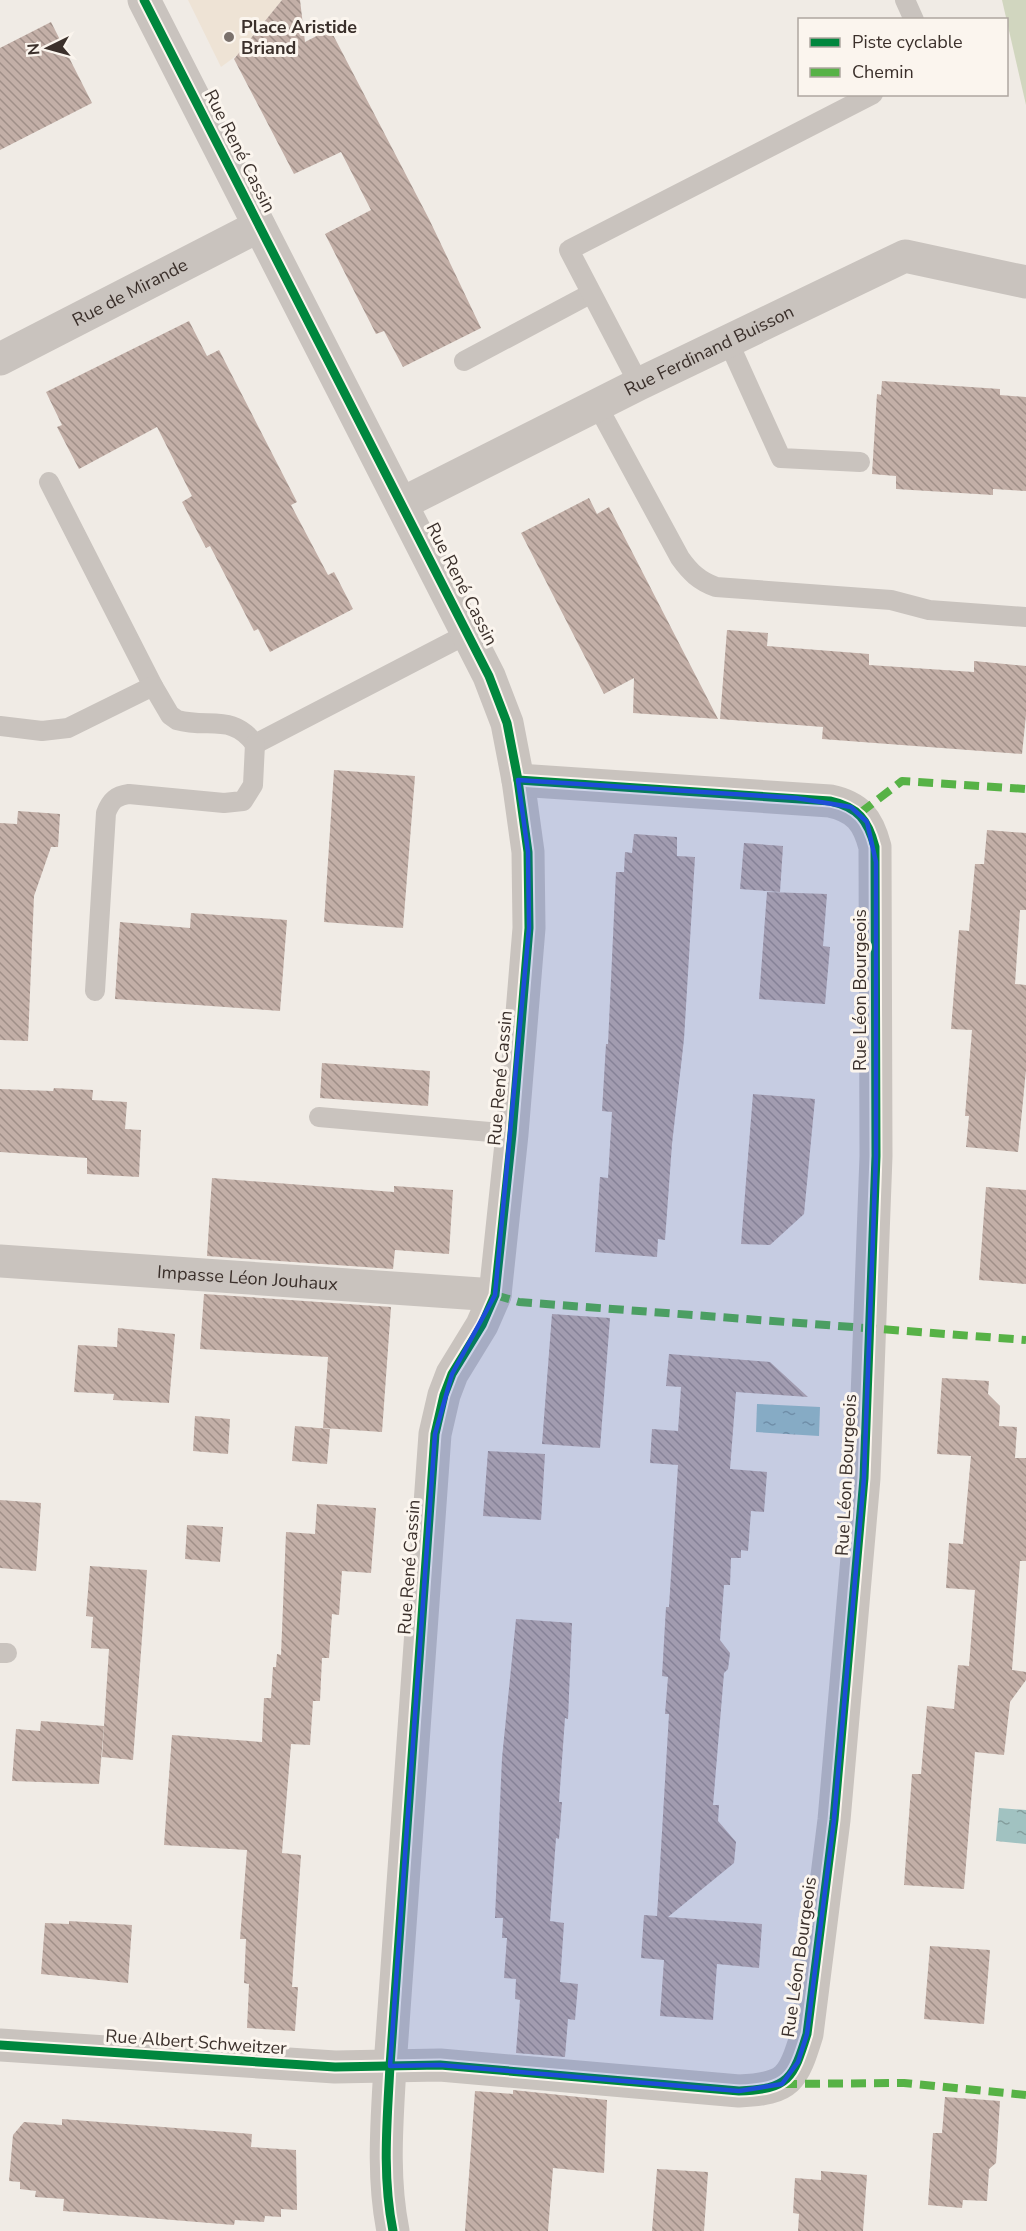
<svg xmlns="http://www.w3.org/2000/svg" width="1026" height="2231" font-family="'Nunito Sans',sans-serif">
	<defs>
		<pattern id="water-ripples" width="26" height="14" patternUnits="userSpaceOnUse" patternTransform="scale(1.5)"><rect width="26" height="14" fill="#a1c2c1"/><path d="M2 4q2-2 4 0t4 0M15 11q2-2 4 0t4 0" fill="none" stroke="#849e9d"/></pattern>
		<pattern id="building-back-hatch" width="6" height="6" patternUnits="userSpaceOnUse" patternTransform="scale(1.5)"><rect width="6" height="6" fill="#c3afa7"/><path d="M-1 5l2 2M0 0l6 6M5-1l2 2" fill="none" stroke="#a08f88"/></pattern>
	</defs>
	<rect width="100%" height="100%" fill="#f0ebe5"/>
	<!-- green -->
	<path fill="#d1d6bf" d="M1002 0H1026V105Z"/>
	<!-- plaza -->
	<path fill="#eee3d5" d="M188 0H282L240 53 221 67Z"/>
	<!-- water -->
	<g fill="url(#water-ripples)">
		<path d="M757 1404 820 1407 819 1436 756 1432Z"/>
		<path d="M999 1808 1026 1810V1844L996 1841Z"/>
	</g>
	<!-- building -->
	<g fill="url(#building-back-hatch)">
		<path d="M282 0H300L305 42 330 29 429 219 481 328 403 367 384 331 376 334 325 234 371 210 341 152 294 174 234 59Z"/>
		<path d="M51 22 92 103 0 150V48Z"/>
		<path d="M189 321 207 356 219 350 297 502 291 505 328 575 334 572 353 609 270 652 258 629 254 631 210 546 206 548 182 502 192 496 157 427 79 469 57 427 62 425 46 392Z"/>
		<path d="M882 381 1000 389V395L1026 397V491L993 489V495L896 489V476L872 474 877 394 881 395Z"/>
		<path d="M589 498 597 514 609 507 718 719 633 713 634 678 604 694 521 533Z"/>
		<path d="M727 630 768 633 767 646 869 654V665L974 672V661L1026 666V715L1022 754 822 739 823 727 720 719Z"/>
		<path d="M334 770 415 776 403 928 324 922Z"/>
		<path d="M18 811 60 814 58 847H51L34 896 28 1041 0 1040V823L17 824Z"/>
		<path d="M987 830 1026 833V910H1020L1015 984 1026 985V1070L1018 1152 966 1147 969 1116H965L972 1030 951 1029 959 930 969 931 975 864H984Z"/>
		<path d="M634 834 677 837V856L695 857 684 1039 672 1144 665 1240 658 1239 657 1257 595 1252 600 1177 608 1178 612 1112 602 1111 606 1044H608L616 872H624L625 852 632 853Z"/>
		<path d="M744 843 783 846 780 892 740 889Z"/>
		<path d="M767 892 827 894 823 946 830 947 825 1004 759 999Z"/>
		<path d="M191 913 287 920 280 1011 115 999 120 922 190 928Z"/>
		<path d="M322 1063 430 1071 428 1106 320 1098Z"/>
		<path d="M54 1088 93 1090 92 1100 127 1102 125 1129 141 1130 139 1177 87 1174V1158L0 1152V1089L53 1091Z"/>
		<path d="M753 1094 815 1099 804 1214 770 1245 741 1244Z"/>
		<path d="M212 1178 394 1192V1186L453 1190 449 1254 395 1250 393 1269 207 1256Z"/>
		<path d="M986 1187 1026 1190V1284L979 1280Z"/>
		<path d="M204 1294 391 1307 382 1432 323 1428 328 1357 200 1349Z"/>
		<path d="M552 1314 610 1318 600 1448 542 1444Z"/>
		<path d="M118 1328 175 1334 169 1403 113 1400 114 1394 74 1392 78 1345 117 1347Z"/>
		<path d="M669 1354 770 1362 808 1397 736 1392 730 1469 767 1472 764 1512 751 1511 748 1551 741 1550V1558H731L730 1585H724L720 1640 730 1653 728 1669 724 1673 713 1805H719L718 1821 736 1842 734 1863 668 1917 762 1924 759 1968 717 1964 713 2020 660 2016 664 1960 641 1958 644 1915 657 1916 669 1714H665L668 1677 662 1676 666 1607H669L678 1465 650 1463 652 1429 678 1431 681 1387 666 1386Z"/>
		<path d="M942 1378 989 1381 988 1394 1000 1406 999 1426 1017 1427 1015 1458H1026V1561H1020L1012 1670 1026 1672V1680L1010 1702 1004 1755 975 1752 964 1889 904 1885 912 1774H921L927 1706 954 1709 958 1665 969 1666 975 1590 946 1588 949 1543 963 1544 971 1456 937 1454Z"/>
		<path d="M195 1416 230 1419 228 1454 193 1451Z"/>
		<path d="M295 1426 330 1429 327 1464 292 1461Z"/>
		<path d="M488 1451 545 1454 541 1520 483 1516Z"/>
		<path d="M0 1500 41 1503 36 1571 0 1568Z"/>
		<path d="M317 1504 376 1508 371 1573 342 1571 339 1615 332 1614 329 1658H322L320 1701H313L310 1745 291 1744 282 1853 301 1855 292 1987H298L295 2031 247 2028 249 1984 244 1983 246 1939H240L247 1850 164 1845 172 1735 262 1742 264 1698H271L273 1667H276L277 1654 281 1655 286 1532 315 1534Z"/>
		<path d="M187 1525 223 1527 220 1562 185 1559Z"/>
		<path d="M90 1566 147 1570 133 1760 102 1757 109 1649 91 1648 93 1617 86 1616Z"/>
		<path d="M516 1619 572 1623 568 1719 565 1718 559 1802H562L559 1839 556 1838 550 1921 564 1923 560 1982 578 1984 575 2020 568 2019 565 2057 516 2053 520 2000 515 1999 516 1979 504 1978 507 1938H502L503 1918H495L502 1758Z"/>
		<path d="M41 1721 104 1726 99 1784 12 1781 16 1729 40 1731Z"/>
		<path d="M69 1921 132 1925 128 1983 41 1974 45 1923 69 1924Z"/>
		<path d="M930 1946 990 1950 984 2024 924 2019Z"/>
		<path d="M513 2090 607 2100 604 2173 553 2168 548 2231H465L475 2091 513 2094Z"/>
		<path d="M945 2097 1000 2101 996 2163 989 2169 987 2201 963 2200 962 2208 928 2205 933 2133H942Z"/>
		<path d="M62 2119 252 2134 251 2147 296 2150 297 2210 281 2209V2217L265 2216 264 2222 235 2220 234 2225 63 2211 64 2199 35 2197 36 2191 20 2189V2182L9 2181 13 2135 24 2122 62 2125Z"/>
		<path d="M657 2169 708 2172 704 2231H652Z"/>
		<path d="M821 2171 867 2175 863 2231H798L799 2214 793 2213 795 2178 821 2180Z"/>
	</g>
	<g fill="none" stroke-linecap="round" stroke-linejoin="round">
		<!-- lane -->
		<g stroke="#c9c3be" stroke-width="20">
			<path d="M905 0 914 20"/>
			<path d="M728 341 781 458 860 462"/>
			<path d="M464 361 590 294"/>
			<path d="M639 384 569 250 873 94"/>
			<path d="M597 405 680 558C690 572 699 581 716 587L891 600 929 610 1026 617"/>
			<path d="M49 482 153 686"/>
			<path d="M0 726 42 731 68 728 153 686 170 715 177 720C209 729 232 713 255 744L469 633"/>
			<path d="M95 991 106 813C111 800 116 796 129 794L224 803 243 801 253 785 255 744"/>
			<path d="M319 1117 512 1134"/>
			<path d="M0 1653H7"/>
		</g>
		<!-- street -->
		<g stroke="#c9c3be" stroke-width="33">
			<path d="M144 0 489 676 507 723 518 780 528 852 529 928 512 1134 495 1295 482 1325 452 1374 444 1395 435 1434 390 2066C387 2122 382 2176 393 2231"/>
			<path id="s1" d="M0 359 259 226"/>
			<path id="s2" d="M403 503 639 384 905 256 1026 282"/>
			<path id="s3" d="M0 1261 495 1295"/>
			<path d="M0 2045 335 2067 440 2065 739 2091C789 2089 793 2079 807 2034L834 1820 864 1478 876 1156 875 847C868 820 858 807 830 801L518 780"/>
		</g>
		<!-- quiet -->
		<g stroke="#57b246" stroke-width="8" stroke-dasharray="15 8" stroke-linecap="butt">
			<path d="M860 813 902 781 1026 789"/>
			<path d="M495 1295 519 1302 1026 1340"/>
			<path d="M782 2084 904 2083 1026 2095"/>
		</g>
		<!-- cycleway casing -->
		<g stroke="#fbf5ee" stroke-width="13">
			<g id="cycleway">
				<path d="M144 0 489 676 507 723 518 780 528 852 529 928 512 1134 495 1295 482 1325 452 1374 444 1395 435 1434 390 2066C387 2122 382 2176 393 2231"/>
				<path d="M0 2045 335 2067 440 2065 739 2091C789 2089 793 2079 807 2034L834 1820 864 1478 876 1156 875 847C868 820 858 807 830 801L518 780"/>
			</g>
		</g>
		<!-- cycleway -->
		<use href="#cycleway" stroke="#00873e" stroke-width="9"/>
	</g>
	<!-- marked area -->
	<path fill="#1d4ed8" fill-opacity="0.2" stroke="#1d4ed8" stroke-width="4.5" stroke-linejoin="round" d="M518 780 796 798 851 807 867 822 876 862V1156L864 1478 834 1820 807 2034 798 2062 782 2084 739 2091 440 2065 390 2066 435 1434 452 1374 495 1295 529 928 528 852Z"/>
	<!-- markers -->
	<circle fill="#7a716c" stroke="#fbf5ee" stroke-width="2" cx="229" cy="37" r="6"/>
	<g text-anchor="middle" dominant-baseline="central" stroke-width="6" stroke-linejoin="round" paint-order="stroke">
		<!-- poi labels -->
		<g font-size="18" font-weight="bold" fill="#3b302b" stroke="#fbf5ee" text-anchor="start">
			<text x="241" y="27">Place Aristide<tspan x="241" dy="21">Briand</tspan></text>
		</g>
		<!-- street labels -->
		<g font-size="18" fill="#3b302b" stroke="#fbf5ee">
			<text transform="translate(240 151) rotate(63)">Rue René Cassin</text>
			<text stroke="none"><textPath href="#s1" startOffset="146">Rue de Mirande</textPath></text>
			<text stroke="none"><textPath href="#s2" startOffset="342">Rue Ferdinand Buisson</textPath></text>
			<text transform="translate(462 584) rotate(63)">Rue René Cassin</text>
			<text transform="translate(860 990) rotate(-90)">Rue Léon Bourgeois</text>
			<text transform="translate(500 1078) rotate(-85)">Rue René Cassin</text>
			<text stroke="none"><textPath href="#s3" startOffset="248">Impasse Léon Jouhaux</textPath></text>
			<text transform="translate(846 1475) rotate(-87)">Rue Léon Bourgeois</text>
			<text transform="translate(409 1567) rotate(-86)">Rue René Cassin</text>
			<text transform="translate(799 1957) rotate(-82)">Rue Léon Bourgeois</text>
			<text transform="translate(196 2042) rotate(4)">Rue Albert Schweitzer</text>
		</g>
	</g>
	<!-- legend -->
	<rect x="798" y="18" width="210" height="78" fill="#fbf5ee" stroke="#aea6a0" stroke-width="1.5"/>
	<rect x="810" y="38" width="30" height="9" fill="#00873e" stroke="#aea6a0" stroke-width="1.5"/>
	<text x="852" y="48" font-size="18" fill="#3b302b">Piste cyclable</text>
	<rect x="810" y="68" width="30" height="9" fill="#57b246" stroke="#aea6a0" stroke-width="1.5"/>
	<text x="852" y="78" font-size="18" fill="#3b302b">Chemin</text>
	<!-- north arrow -->
	<g transform="translate(48 48) rotate(265)" stroke="#fbf5ee" stroke-width="4.5" paint-order="stroke">
	<path d="M0-4.5L10 22L0 15L-10 22Z" fill="#3b302b"/>
	<text y="-9" font-size="16" font-weight="bold" text-anchor="middle" fill="#3b302b">N</text>
	</g>
</svg>
